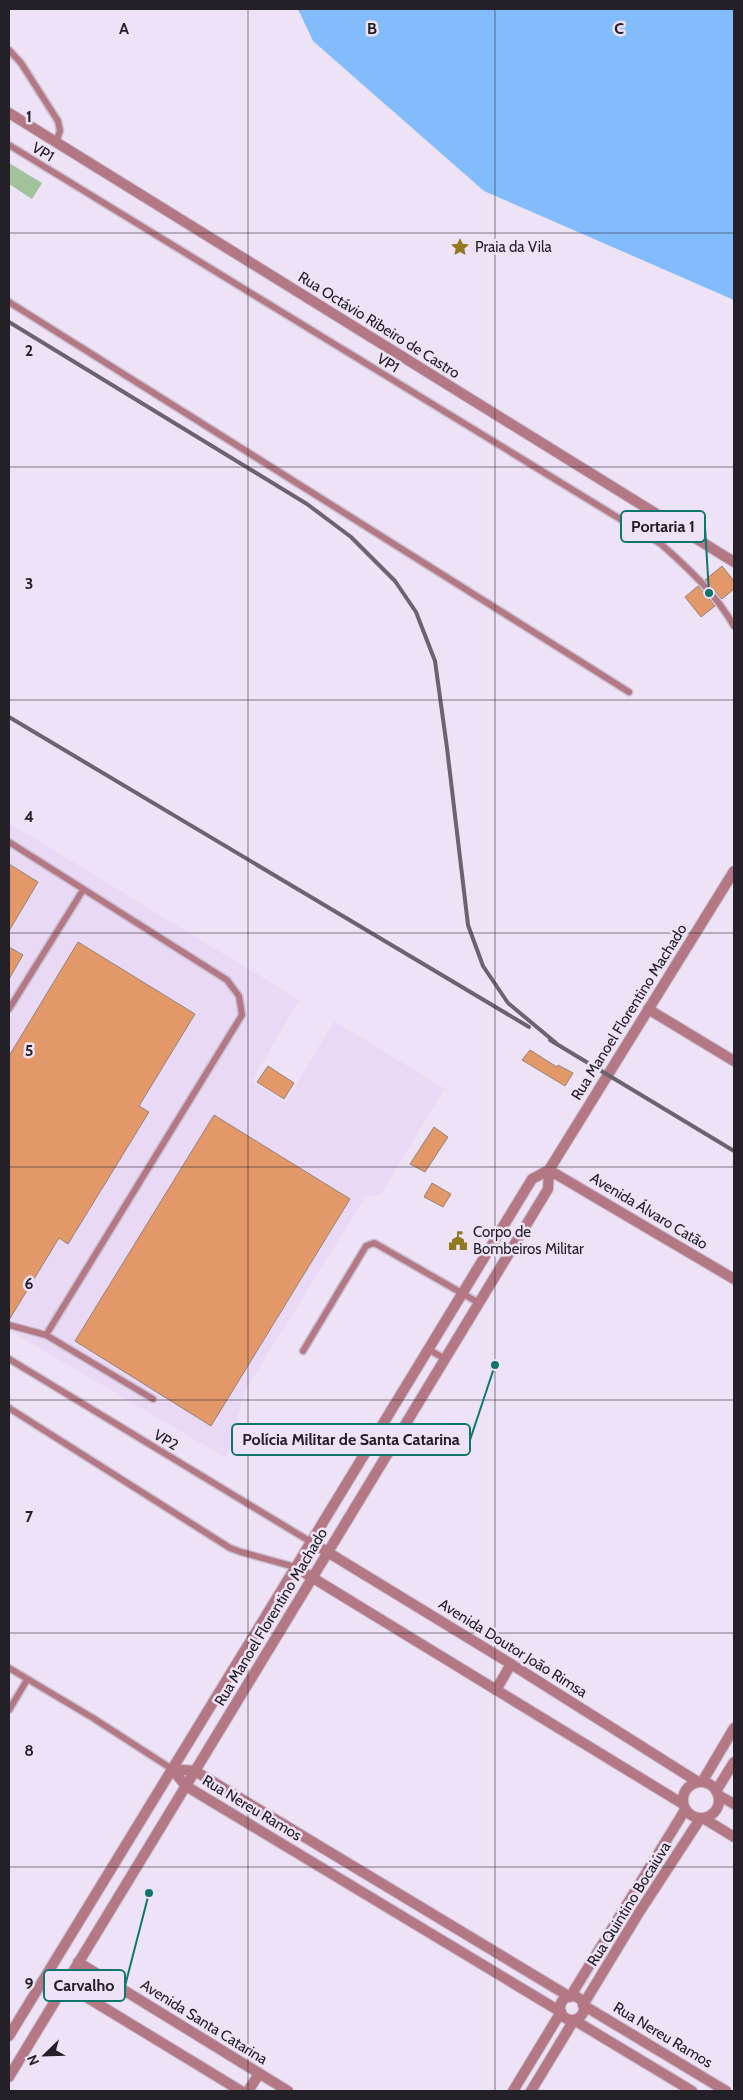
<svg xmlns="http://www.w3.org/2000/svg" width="743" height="2100" font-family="Cabin,sans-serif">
	<rect width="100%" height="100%" fill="#ede2f6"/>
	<!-- built -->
	<path fill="#e9d9f5" d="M9 823 299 1000 252 1081 285 1103 334 1021 445 1089 380 1195 366 1196 246 1389 226 1458 9 1330Z"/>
	<!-- green -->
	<path fill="#a1c29a" d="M9 163 42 183 32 199 9 184Z"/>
	<!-- water -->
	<path fill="#83bcfc" d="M298 9H734V300L484 191 313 41Z"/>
	<!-- building -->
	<g fill="#e3986a" stroke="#968276">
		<path d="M722 566 734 581V589L722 599 705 580Z"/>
		<path d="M698 586 715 606 701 617 685 597Z"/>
		<path d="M9 864 38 882 9 931Z"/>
		<path d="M78 942 195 1014 139 1106 149 1112 68 1244 59 1238 9 1320V1056Z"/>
		<path d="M9 947 23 955 9 979Z"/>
		<path d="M530 1050 557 1067 558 1065 573 1073 565 1086 522 1060Z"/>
		<path d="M268 1066 294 1083 284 1099 257 1082Z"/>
		<path d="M214 1115 350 1199 211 1426 75 1341Z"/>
		<path d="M434 1127 448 1137 425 1172 410 1164Z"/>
		<path d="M432 1183 451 1194 443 1207 424 1197Z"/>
	</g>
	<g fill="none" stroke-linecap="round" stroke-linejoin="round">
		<!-- service casing -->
		<g stroke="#c9bfd1" stroke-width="9">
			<g id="service">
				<path d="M9 50 21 63 58 121 60 131 56 142"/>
				<path d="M9 145 661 544C689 569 715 593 734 626"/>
				<path d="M9 302 629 692"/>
				<path d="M9 842 227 980 239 996 242 1015 46 1335 153 1399"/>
				<path d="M9 1009 83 890"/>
				<path d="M9 1325 46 1335"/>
				<path d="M428 1349 445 1359"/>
				<path d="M303 1351 366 1246 374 1243 378 1245 479 1303"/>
				<path d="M9 1359 311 1542"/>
				<path d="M9 1408 230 1548 241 1552 295 1567"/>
				<path d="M9 1668 93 1718 172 1769"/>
				<path d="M9 1710 27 1680"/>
			</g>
		</g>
		<!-- minor casing -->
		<g stroke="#c9bfd1" stroke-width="12">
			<g id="minor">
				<path d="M9 113 734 562"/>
				<path d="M648 1009 734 1061"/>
				<path d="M549 1170 734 1279"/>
				<path d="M311 1542 532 1179 549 1170"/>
				<path d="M328 1552 548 1189 549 1170 734 871"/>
				<path d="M172 1769 195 1771 570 1997 685 1810"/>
				<path d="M172 1769 186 1786 561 2012 513 2091"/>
				<path d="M702 1782 734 1728"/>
				<path d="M716 1791 734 1762"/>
				<path d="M700 1819 640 1911 583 2005 726 2091"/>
				<path d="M78 1962 288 2091"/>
				<path d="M65 1984 241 2091"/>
				<circle cx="572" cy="2008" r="12"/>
				<path d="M248 2091 259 2074"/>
				<path d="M531 2091 574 2020 692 2091"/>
			</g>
		</g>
		<!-- tertiary casing -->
		<g stroke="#c9bfd1" stroke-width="12">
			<g id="tertiary">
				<path d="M295 1567 683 1804"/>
				<path d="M496 1690 511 1664"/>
				<circle cx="701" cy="1800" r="18"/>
				<path d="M718 1795 734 1804"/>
				<path d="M703 1818 734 1837"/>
				<path d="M9 2036 311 1542 511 1664 698 1782"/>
				<path d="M9 2077 328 1552"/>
			</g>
		</g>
		<!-- service -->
		<use href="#service" stroke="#b47884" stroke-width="6"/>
		<!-- minor -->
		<use href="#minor" stroke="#b47884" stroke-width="10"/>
		<!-- tertiary -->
		<use href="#tertiary" stroke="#b47884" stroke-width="10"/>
		<!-- rail -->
		<g stroke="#6a646f" stroke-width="4">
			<path d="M9 322 307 504 351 537 395 581 416 612 435 661 447 748 468 925 483 966 508 1003 556 1043"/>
			<path d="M9 717 529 1027"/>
			<path d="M550 1040 734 1151"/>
		</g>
	</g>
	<!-- grid -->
	<path fill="none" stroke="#242027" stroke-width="1" stroke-opacity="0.55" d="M248 9V2091M495 9V2091M9 233H734M9 467H734M9 700H734M9 933H734M9 1167H734M9 1400H734M9 1633H734M9 1867H734"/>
	<!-- icons -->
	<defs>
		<g id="sight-bare" transform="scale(1.5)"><path d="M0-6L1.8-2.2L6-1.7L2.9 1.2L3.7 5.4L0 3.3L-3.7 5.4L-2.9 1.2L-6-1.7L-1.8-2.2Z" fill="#92791f" stroke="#ede2f6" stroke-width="2.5" paint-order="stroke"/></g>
		<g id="civic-bare" transform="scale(1.5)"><path d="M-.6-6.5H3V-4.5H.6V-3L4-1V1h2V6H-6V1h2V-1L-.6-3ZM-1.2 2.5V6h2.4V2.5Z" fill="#92791f" stroke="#ede2f6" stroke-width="2.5" paint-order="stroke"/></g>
	</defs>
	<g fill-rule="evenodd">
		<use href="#sight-bare" x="460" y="247"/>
		<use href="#civic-bare" x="458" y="1241"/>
	</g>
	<g text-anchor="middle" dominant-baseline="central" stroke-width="5" stroke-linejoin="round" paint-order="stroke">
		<!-- street labels -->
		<g font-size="15" fill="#242027" stroke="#ede2f6">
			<text transform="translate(43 152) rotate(31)">VP1</text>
			<text transform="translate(379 325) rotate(32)">Rua Octávio Ribeiro de Castro</text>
			<text transform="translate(388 363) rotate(31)">VP1</text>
			<text transform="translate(629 1012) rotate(-58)">Rua Manoel Florentino Machado</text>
			<text transform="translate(649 1211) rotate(31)">Avenida Álvaro Catão</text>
			<text transform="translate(166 1440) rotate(31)">VP2</text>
			<text transform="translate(271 1617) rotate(-59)">Rua Manoel Florentino Machado</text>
			<text transform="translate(513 1648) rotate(32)">Avenida Doutor João Rimsa</text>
			<text transform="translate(252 1808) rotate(31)">Rua Nereu Ramos</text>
			<text transform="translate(629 1904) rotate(-58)">Rua Quintino Bocaiúva</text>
			<text transform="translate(204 2022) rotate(32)">Avenida Santa Catarina</text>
			<text transform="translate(663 2035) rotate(31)">Rua Nereu Ramos</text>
		</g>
		<!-- poi labels -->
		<g font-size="15" fill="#242027" stroke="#ede2f6" text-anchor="start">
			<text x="475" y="247">Praia da Vila</text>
			<text x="473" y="1232">Corpo de<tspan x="473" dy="17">Bombeiros Militar</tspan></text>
		</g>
	</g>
	<g font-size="16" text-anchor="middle" font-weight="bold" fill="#242027" stroke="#ede2f6" stroke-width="5" stroke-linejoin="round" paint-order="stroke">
		<text x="124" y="34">A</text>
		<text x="372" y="34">B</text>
		<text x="619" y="34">C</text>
		<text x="29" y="122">1</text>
		<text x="29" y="356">2</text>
		<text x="29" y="589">3</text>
		<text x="29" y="822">4</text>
		<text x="29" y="1056">5</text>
		<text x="29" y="1289">6</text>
		<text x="29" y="1522">7</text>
		<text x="29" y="1756">8</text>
		<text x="29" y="1989">9</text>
	</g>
	<!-- callouts -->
	<path fill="none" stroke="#0f766e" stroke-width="2" d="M709 593L705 527M495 1365L470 1440M149 1893L125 1986"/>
	<g fill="#0f766e" stroke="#ede2f6" stroke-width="2">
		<circle cx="709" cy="593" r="5"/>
		<circle cx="495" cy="1365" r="5"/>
		<circle cx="149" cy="1893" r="5"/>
	</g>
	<g fill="#ede2f6" stroke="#0f766e" stroke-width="2">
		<rect x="621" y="511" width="84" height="31" rx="5"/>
		<rect x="232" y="1424" width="238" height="31" rx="5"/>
		<rect x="44" y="1970" width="81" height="31" rx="5"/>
	</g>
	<g font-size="16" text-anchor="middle" font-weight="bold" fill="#242027">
		<text x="663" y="532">Portaria 1</text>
		<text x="351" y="1445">Polícia Militar de Santa Catarina</text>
		<text x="84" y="1991">Carvalho</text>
	</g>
	<!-- border -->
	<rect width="743" height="2100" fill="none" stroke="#242027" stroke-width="20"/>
	<!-- north arrow -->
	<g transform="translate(45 2055) rotate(247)" stroke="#ede2f6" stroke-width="4" paint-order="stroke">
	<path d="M0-4L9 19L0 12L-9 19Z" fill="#242027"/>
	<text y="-8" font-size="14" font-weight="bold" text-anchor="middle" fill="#242027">N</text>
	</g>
</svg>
